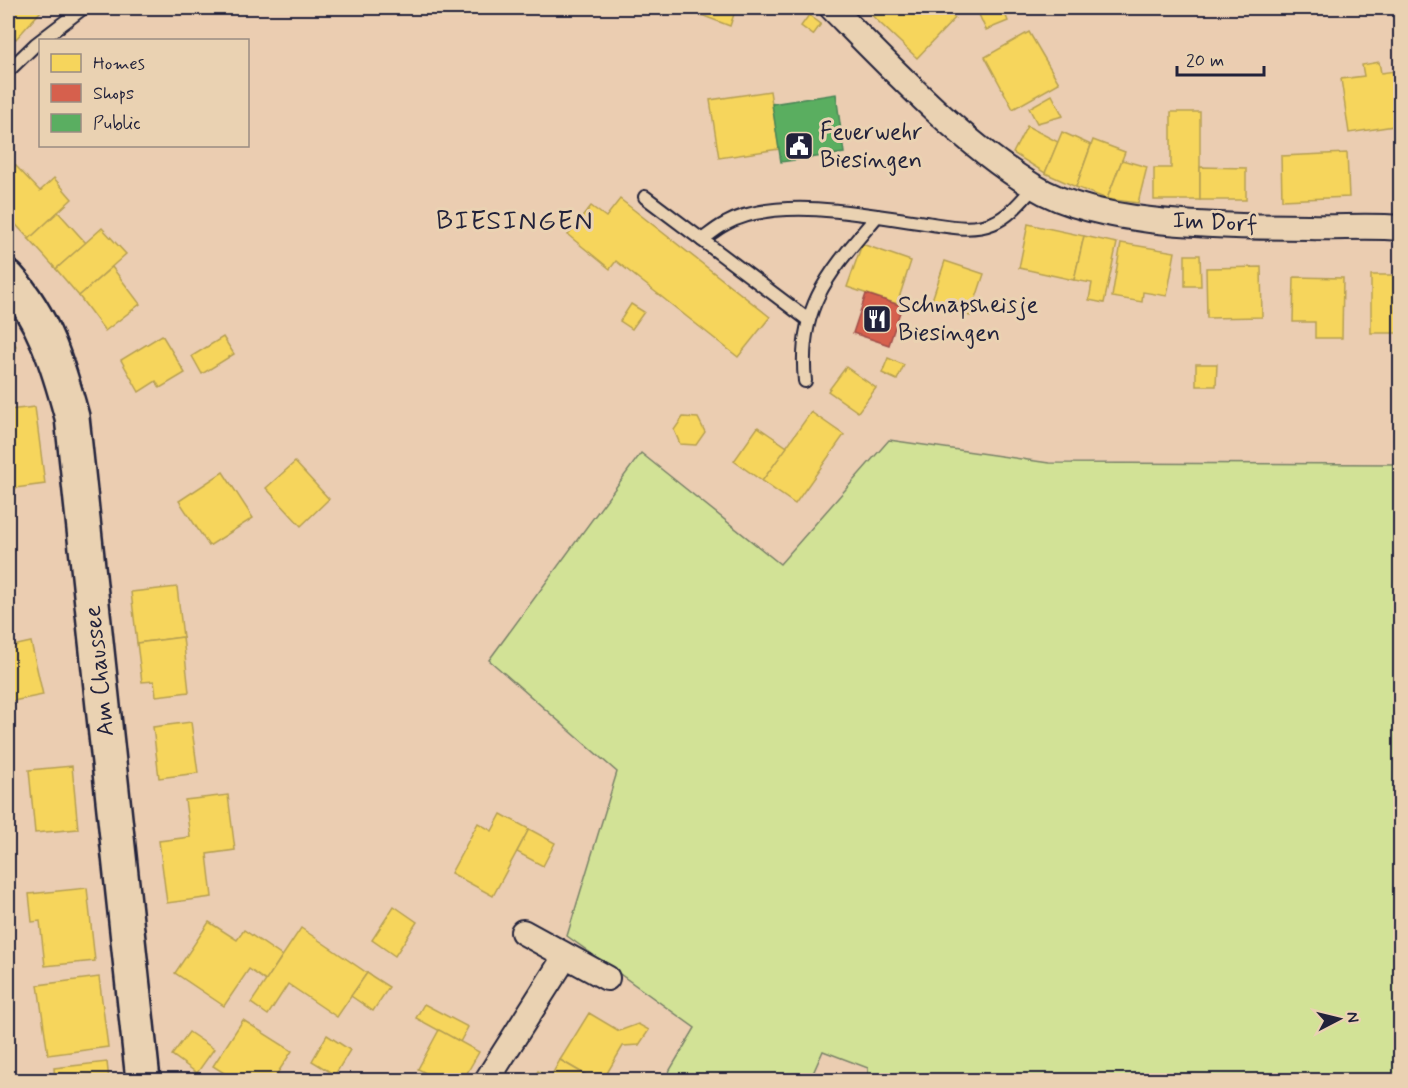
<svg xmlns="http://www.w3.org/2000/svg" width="1408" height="1088" font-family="Mynerve,sans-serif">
	<rect width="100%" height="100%" fill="#ebcdb1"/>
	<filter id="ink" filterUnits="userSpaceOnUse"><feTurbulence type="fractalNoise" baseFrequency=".0167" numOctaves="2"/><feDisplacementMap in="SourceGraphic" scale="12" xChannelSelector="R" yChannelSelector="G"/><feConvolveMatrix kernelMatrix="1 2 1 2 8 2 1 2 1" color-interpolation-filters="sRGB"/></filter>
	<g filter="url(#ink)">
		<!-- green -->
		<path fill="#d2e296" stroke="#7a8268" stroke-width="1.5" d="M889 440 1049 463 1400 464V1080H868V1068L823 1051 810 1080H664L695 1028 567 936 617 772 489 660 641 453 780 564Z"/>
		<!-- homes -->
		<g fill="#f6d55c" stroke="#b69f52" stroke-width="1.5">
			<path d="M8 8H37L41 11 16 39 8 31Z"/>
			<path d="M683 8H736L730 26Z"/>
			<path d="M864 8H944L955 18 917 58Z"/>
			<path d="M976 8H1003L1008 21 986 30Z"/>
			<path d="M809 15 821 24 813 35 801 26Z"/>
			<path d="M1029 32 1059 83 1013 109 985 57Z"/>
			<path d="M1379 62 1381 73 1395 71 1400 125 1349 133 1341 79 1364 76 1362 65Z"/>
			<path d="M1400 70V111L1395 71Z"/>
			<path d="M770 91 779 149 719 158 710 100Z"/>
			<path d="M1052 95 1063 116 1037 123 1029 108Z"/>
			<path d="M1171 112H1200V200H1154V168H1171Z"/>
			<path d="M1027 126 1058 142 1045 173 1013 153Z"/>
			<path d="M1062 132 1091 145 1076 187 1045 173Z"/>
			<path d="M1093 140 1125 152 1107 199 1076 187Z"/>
			<path d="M1347 153 1349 197 1282 200 1281 156Z"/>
			<path d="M8 156 15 165 8 172Z"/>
			<path d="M1122 160 1147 167 1138 203 1107 199Z"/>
			<path d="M15 165 40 191 54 178 72 199 29 239 8 216V172Z"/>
			<path d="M1200 167 1246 168V200H1200Z"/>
			<path d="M620 199 770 317 738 357 616 261 610 269 568 235 591 206 606 217Z"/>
			<path d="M58 212 86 243 56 269 29 239Z"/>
			<path d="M1028 224 1084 236 1074 280 1019 268Z"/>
			<path d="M102 228 126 254 79 296 56 269Z"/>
			<path d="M1084 236 1117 243 1104 303 1089 300 1092 283 1074 280Z"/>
			<path d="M1121 243 1175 252 1167 296 1143 292 1142 302 1112 297Z"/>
			<path d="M862 244 911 261 897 304 847 287Z"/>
			<path d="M1185 255H1200L1201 286H1185Z"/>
			<path d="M945 261 984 274 970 316 931 303Z"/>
			<path d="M112 267 140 304 105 331 79 296Z"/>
			<path d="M1261 267 1262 317 1207 318 1206 268Z"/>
			<rect x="1371" y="275" width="29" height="58"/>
			<path d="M1294 277 1343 278 1342 338H1315V322H1293Z"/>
			<path d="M631 304 644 312 632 329 620 321Z"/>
			<path d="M8 335 16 346 8 352Z"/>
			<path d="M162 335 185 373 160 388 156 381 139 392 121 360Z"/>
			<path d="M223 337 234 354 202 374 192 356Z"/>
			<path d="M888 358 904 365 897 380 882 373Z"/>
			<path d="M1196 364H1217L1216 386H1196Z"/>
			<path d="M846 367 876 388 858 412 828 391Z"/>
			<path d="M35 407 45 484 8 489V410Z"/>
			<path d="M811 412 844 435 795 504 762 481Z"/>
			<path d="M683 417 698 418 705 432 696 445 680 444 674 430Z"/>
			<path d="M758 427 787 447 762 481 734 461Z"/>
			<path d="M295 462 329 499 301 526 266 488Z"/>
			<path d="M223 472 253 518 209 546 179 501Z"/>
			<path d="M177 587 183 637 137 643 131 592Z"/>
			<path d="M183 637 189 692 156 696 154 681 142 682 137 643Z"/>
			<path d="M31 642 43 695 8 702V647Z"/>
			<path d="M191 722 198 773 159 778 153 727Z"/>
			<path d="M72 766 78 829 35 833 29 770Z"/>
			<path d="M228 795 235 850 207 854 212 897 167 903 159 841 190 837 185 800Z"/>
			<path d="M501 814 529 829 493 896 451 873 478 823 492 831Z"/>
			<path d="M529 829 555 843 543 866 517 852Z"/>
			<path d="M87 888 95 961 45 966 40 921 32 922 29 894Z"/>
			<path d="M394 906 417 922 395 956 372 940Z"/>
			<path d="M209 922 237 940 244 930 282 956 266 981 249 969 224 1006 175 973Z"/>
			<path d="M301 928 367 973 337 1017 288 984 268 1015 251 1003Z"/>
			<path d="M367 973 389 987 373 1011 351 996Z"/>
			<path d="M99 977 108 1047 48 1055 38 985Z"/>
			<path d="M424 1004 468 1027 460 1042 416 1018Z"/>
			<path d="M589 1013 619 1031 638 1024 649 1030 639 1045 623 1046 603 1080H595L560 1060Z"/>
			<path d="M243 1020 292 1051 273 1080H235L213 1066Z"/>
			<path d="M439 1030 479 1052 463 1080H439L418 1069Z"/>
			<path d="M189 1032 214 1049 197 1073 172 1055Z"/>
			<path d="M327 1035 350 1050 335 1075 312 1061Z"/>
			<path d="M560 1060 584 1074 581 1080 550 1078Z"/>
			<path d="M107 1062 109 1080H55L54 1068Z"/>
			<path d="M538 1071 550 1078 554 1080H532Z"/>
		</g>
		<!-- shops -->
		<path fill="#d6604d" stroke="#a04d48" stroke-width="1.5" d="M866 294 902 306 889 345 853 333Z"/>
		<!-- public -->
		<path fill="#5aae61" stroke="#498456" stroke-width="1.5" d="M836 94 844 153 781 162 772 104Z"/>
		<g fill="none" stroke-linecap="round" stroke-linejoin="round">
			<!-- lane casing -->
			<g stroke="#22223b" stroke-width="16">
				<g id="lane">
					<path d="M8 71 36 44 83 8"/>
					<path d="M645 197 807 319"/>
					<path d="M702 240C710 234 717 228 725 224 777 195 868 215 925 223 947 226 971 232 993 223 1010 216 1022 200 1034 187"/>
					<path d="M805 381C797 305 831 271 877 216"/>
				</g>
			</g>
			<!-- street casing -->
			<g stroke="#22223b" stroke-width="28">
				<g id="street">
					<path d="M832 8C889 66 963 144 1033 186 1067 207 1111 215 1150 220 1201 226 1258 227 1309 227 1339 228 1371 225 1400 228"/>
					<path d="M523 932 607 978"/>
					<path d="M487 1080 565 957"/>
				</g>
			</g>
			<!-- primary casing -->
			<g stroke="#22223b" stroke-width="38">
				<path id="primary" d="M8 278C44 318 58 365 72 417L143 1080"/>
			</g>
			<!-- lane -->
			<use href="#lane" stroke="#ead2b2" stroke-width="12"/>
			<!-- street -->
			<use href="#street" stroke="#ead2b2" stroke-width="24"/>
			<!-- primary -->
			<use href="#primary" stroke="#ead2b2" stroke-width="33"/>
		</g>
	</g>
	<!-- icons -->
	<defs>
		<g id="civic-square" transform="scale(1.5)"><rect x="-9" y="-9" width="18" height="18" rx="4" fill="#22223b" stroke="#ead2b2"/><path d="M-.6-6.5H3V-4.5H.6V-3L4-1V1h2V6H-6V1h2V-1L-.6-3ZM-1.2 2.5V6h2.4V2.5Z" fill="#fff"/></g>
		<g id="restaurant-square" transform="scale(1.5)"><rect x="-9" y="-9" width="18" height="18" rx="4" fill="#22223b" stroke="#ead2b2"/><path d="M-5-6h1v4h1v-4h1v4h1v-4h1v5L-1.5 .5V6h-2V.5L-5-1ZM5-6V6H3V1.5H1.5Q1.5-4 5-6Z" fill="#fff"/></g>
	</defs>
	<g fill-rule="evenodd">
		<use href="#civic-square" x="799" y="146"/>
		<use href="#restaurant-square" x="877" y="319"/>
	</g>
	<g text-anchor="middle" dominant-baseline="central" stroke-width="6" stroke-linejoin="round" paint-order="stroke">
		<!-- poi labels -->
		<g font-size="24" fill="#22223b" stroke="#ead2b2" text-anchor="start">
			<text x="820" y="132">Feuerwehr<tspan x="820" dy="28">Biesingen</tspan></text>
			<text x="898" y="305">Schnapsheisje<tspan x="898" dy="28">Biesingen</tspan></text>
		</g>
		<!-- street labels -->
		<g font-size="24" fill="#22223b" stroke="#ead2b2">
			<text transform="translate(1215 223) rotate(3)">Im Dorf</text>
			<text transform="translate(100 671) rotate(-96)">Am Chaussee</text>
		</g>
		<!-- quarter labels -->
		<g font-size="27" letter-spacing="1.5" fill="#22223b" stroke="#ead2b2">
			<text x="515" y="221">BIESINGEN</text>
		</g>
	</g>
	<!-- margin -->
	<rect width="1408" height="1088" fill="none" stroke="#ead2b2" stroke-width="30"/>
	<rect x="15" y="15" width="1378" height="1058" fill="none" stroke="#22223b" stroke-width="2" filter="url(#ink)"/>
	<!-- legend -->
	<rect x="39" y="39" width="210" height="108" fill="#ead2b2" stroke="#9a8c82" stroke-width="1.5"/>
	<rect x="51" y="54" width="30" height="18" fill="#f6d55c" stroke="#9a8c82" stroke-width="1.5"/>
	<text x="93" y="69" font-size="18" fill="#22223b">Homes</text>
	<rect x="51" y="84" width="30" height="18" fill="#d6604d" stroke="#9a8c82" stroke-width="1.5"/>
	<text x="93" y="99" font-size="18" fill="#22223b">Shops</text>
	<rect x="51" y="114" width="30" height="18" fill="#5aae61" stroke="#9a8c82" stroke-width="1.5"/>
	<text x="93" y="129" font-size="18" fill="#22223b">Public</text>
	<!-- north arrow -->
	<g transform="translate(1339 1019) rotate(83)" stroke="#ead2b2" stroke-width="4.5" paint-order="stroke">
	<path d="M0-4.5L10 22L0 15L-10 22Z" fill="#22223b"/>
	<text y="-9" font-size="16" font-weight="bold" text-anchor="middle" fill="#22223b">N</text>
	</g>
	<!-- scale -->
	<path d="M1177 66v9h87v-9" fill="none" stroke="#22223b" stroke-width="3"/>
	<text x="1186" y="66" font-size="18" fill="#22223b" stroke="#ead2b2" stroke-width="4.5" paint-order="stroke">20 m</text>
</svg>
